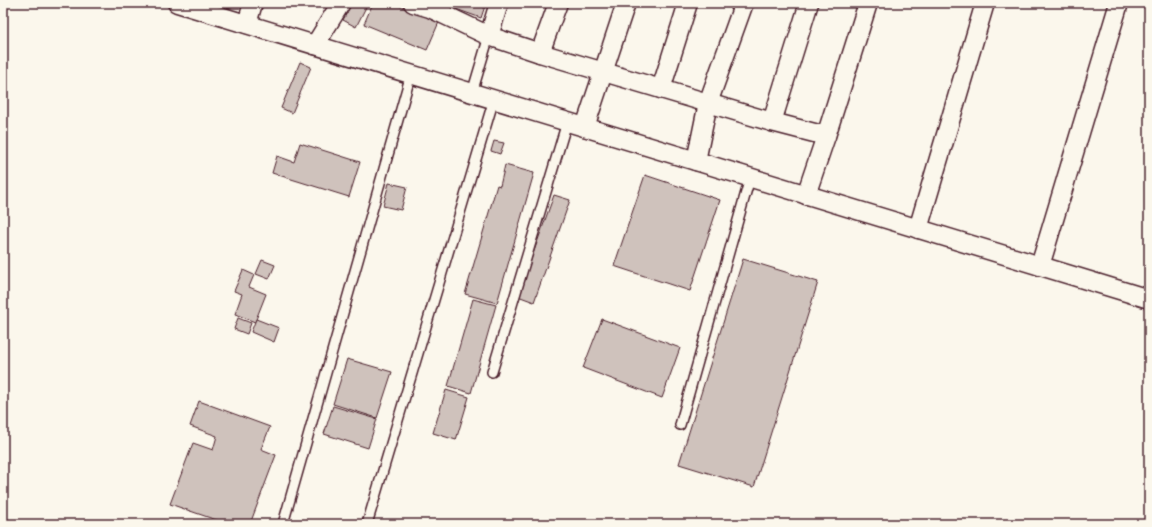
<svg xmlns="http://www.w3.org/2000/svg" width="1152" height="527" font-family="'Gochi Hand',sans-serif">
	<rect width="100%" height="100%" fill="#fbf7ec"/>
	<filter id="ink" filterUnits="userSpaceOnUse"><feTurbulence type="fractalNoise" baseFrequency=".025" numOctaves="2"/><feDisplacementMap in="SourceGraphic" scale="8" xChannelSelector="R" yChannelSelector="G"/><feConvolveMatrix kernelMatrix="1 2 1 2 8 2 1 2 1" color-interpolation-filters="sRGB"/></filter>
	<g filter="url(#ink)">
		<!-- building -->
		<g fill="#cfc2bc" stroke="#4a1f2b">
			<path d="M352 3H362L367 5 356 27 343 20Z"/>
			<path d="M373 3H393L439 22 427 50 364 24Z"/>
			<path d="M458 3H486L481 18 456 9Z"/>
			<path d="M300 62 311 67 292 113 281 108Z"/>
			<path d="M494 141 504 143 500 154 491 151Z"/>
			<path d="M300 143 360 162 349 197 272 173 277 156 294 162Z"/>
			<path d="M505 165 534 173 497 303 465 294 497 185 500 186Z"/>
			<path d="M645 175 720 200 690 291 614 266Z"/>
			<path d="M389 183 407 187 401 210 383 206Z"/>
			<path d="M554 195 570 200 534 302 518 296Z"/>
			<path d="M743 259 818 282 754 487 679 464Z"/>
			<path d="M262 260 275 265 269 279 256 274Z"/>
			<path d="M243 270 254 275 249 287 266 294 255 322 235 314 242 294 234 291Z"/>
			<path d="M473 299 496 305 471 393 448 386Z"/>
			<path d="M238 318 251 323 247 334 234 329Z"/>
			<path d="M256 319 279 328 274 342 251 332Z"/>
			<path d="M602 319 680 348 662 398 583 368Z"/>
			<path d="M347 359 392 372 377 418 333 404Z"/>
			<path d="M446 390 469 397 456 440 433 433Z"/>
			<path d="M199 401 270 427 261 449 276 455 250 524H221L222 522 170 504 193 443 213 450 217 436 190 426Z"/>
			<path d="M333 406 377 419 368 448 324 434Z"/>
		</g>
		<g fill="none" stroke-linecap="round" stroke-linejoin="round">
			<!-- lane casing -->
			<g stroke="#4a1f2b" stroke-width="12">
				<g id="lane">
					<path d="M472 93 489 36"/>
					<path d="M492 372 567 122"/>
					<path d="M680 425 750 178"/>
					<path d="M3 521V524"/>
					<path d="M283 524 411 74"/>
					<path d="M367 524 494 99"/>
				</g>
			</g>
			<!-- street casing -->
			<g stroke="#4a1f2b" stroke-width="21">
				<g id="street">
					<path d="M177 3 1149 299"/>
					<path d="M413 3 430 8 489 36 540 53 772 122 826 136 868 3"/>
					<path d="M247 24 253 3"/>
					<path d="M489 36 499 3"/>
					<path d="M315 45 341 3"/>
					<path d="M540 53 558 3"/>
					<path d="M661 89 688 3"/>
					<path d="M772 122 809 3"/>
					<path d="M585 127 626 3"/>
					<path d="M696 161 708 103 744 3"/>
					<path d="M806 195 826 136"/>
					<path d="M918 229 985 3"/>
					<path d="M1040 266 1119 3"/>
				</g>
			</g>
			<!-- lane -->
			<use href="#lane" stroke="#fbf7ec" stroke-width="9"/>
			<!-- street -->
			<use href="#street" stroke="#fbf7ec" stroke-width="18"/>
		</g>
	</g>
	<!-- margin -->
	<rect width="1152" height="527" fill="none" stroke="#fbf7ec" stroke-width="16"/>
	<rect x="8" y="8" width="1136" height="511" fill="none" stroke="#4a1f2b" stroke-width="1.5" filter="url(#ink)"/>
</svg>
